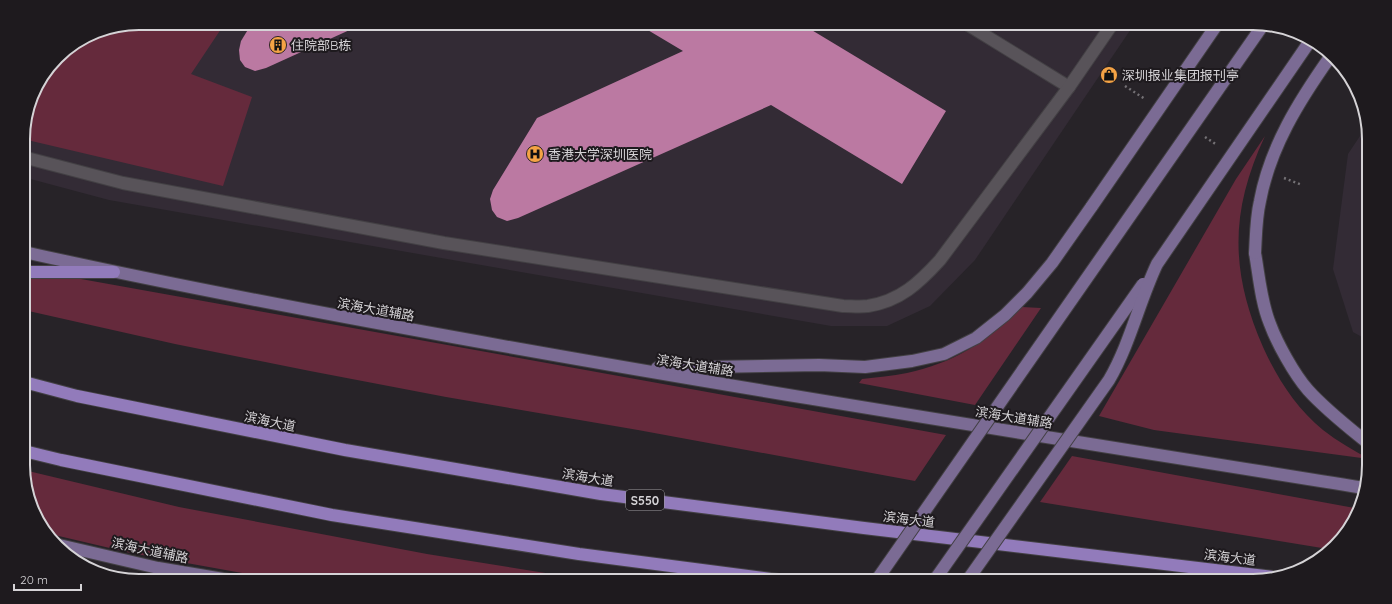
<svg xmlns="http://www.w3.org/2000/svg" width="1392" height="604" font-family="Quicksand,'Noto Sans SC',sans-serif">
	<rect width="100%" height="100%" fill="#272328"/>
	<!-- built -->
	<g fill="#332b35">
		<path d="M139 23H1135L975 260 930 306 887 326H831L109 200 23 177V131L35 87 62 52 95 32Z"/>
		<path d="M1368 124 1369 341 1353 332 1333 269 1348 154Z"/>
		<path d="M90 569 143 581 95 572Z"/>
	</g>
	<!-- green -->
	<g fill="#652a3c">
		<path d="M139 23H225L191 74 252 97 223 186 23 139V131L35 87 62 52 95 32Z"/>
		<path d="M1265 136C1230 211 1230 271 1263 347 1277 378 1296 408 1323 430 1337 441 1353 450 1369 459L1154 430 1099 416 1236 179Z"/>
		<path d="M24 278 81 279 946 435 915 481 638 430 446 397 310 371 175 344 24 310Z"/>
		<path d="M1022 307 1041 308 975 405 859 383 862 379C877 377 892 376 907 373 955 363 987 341 1022 307Z"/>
		<path d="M1072 456 1360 509 1328 549 1040 502Z"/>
		<path d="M24 470 179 507 427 554 595 581H287L131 553 46 533 24 481Z"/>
	</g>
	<!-- building -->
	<g fill="#bb79a2">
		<path d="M252 23H365L266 68 255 71 245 67 240 60 239 50 241 41Z"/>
		<path d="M636 23H800L946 111 902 184 771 105 518 218 507 221 497 217 492 210 490 199 493 190 537 118 683 51Z"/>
	</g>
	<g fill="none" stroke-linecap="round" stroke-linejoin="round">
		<!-- minor casing -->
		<g stroke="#434044" stroke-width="14">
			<g id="minor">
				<path d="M965 23 1069 87"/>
				<path d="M23 157 123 183 444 243 843 306C851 306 860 307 868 306 900 301 919 283 940 260L1069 87 1113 23"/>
			</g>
		</g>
		<!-- major casing -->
		<g stroke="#434044" stroke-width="14">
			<g id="major">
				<path d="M24 252C166 284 310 311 453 337 756 392 1061 439 1364 488"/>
				<path d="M1255 253C1259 276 1261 302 1270 324 1277 343 1294 374 1308 390 1326 410 1348 427 1369 444"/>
				<path d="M657 368 819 365 865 367 912 361 944 354 976 338 1005 315 1027 293 1052 263 1092 206"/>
				<path d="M59 545 158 568 235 581"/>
			</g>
		</g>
		<!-- highway casing -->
		<g stroke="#434044" stroke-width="14">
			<g id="highway">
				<path d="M24 272H114"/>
				<path d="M24 382 77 396 345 450 601 494 864 528 1273 577"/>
				<path d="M24 451 61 460 332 515 579 554 786 581"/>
			</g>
		</g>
		<!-- path -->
		<g stroke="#747175" stroke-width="2.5" stroke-dasharray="2 3" stroke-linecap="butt">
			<path d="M1125 86 1145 99"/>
			<path d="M1205 137 1217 145"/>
			<path d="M1284 178 1302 185"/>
		</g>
		<!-- minor -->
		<use href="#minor" stroke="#585359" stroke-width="12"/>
		<!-- major -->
		<use href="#major" stroke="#7b6b94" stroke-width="12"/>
		<!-- highway -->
		<use href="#highway" stroke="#927bbb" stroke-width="12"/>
		<!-- major-bridge casing -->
		<g stroke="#434044" stroke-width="14" stroke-linecap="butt">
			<g id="major-bridge">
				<path d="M1092 206 1218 23"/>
				<path d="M1255 253C1256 235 1256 218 1260 201 1270 147 1299 101 1330 57"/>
				<path d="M876 581 1263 25"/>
				<path d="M934 581 1143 284"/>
				<path d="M967 581 1109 380C1130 344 1139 302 1157 264L1310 41"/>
			</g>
		</g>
		<!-- major-bridge -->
		<use href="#major-bridge" stroke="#7b6b94" stroke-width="12"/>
	</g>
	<!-- icons -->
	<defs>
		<g id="building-disc" transform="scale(0.9)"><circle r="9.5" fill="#f4a345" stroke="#1e1a1e"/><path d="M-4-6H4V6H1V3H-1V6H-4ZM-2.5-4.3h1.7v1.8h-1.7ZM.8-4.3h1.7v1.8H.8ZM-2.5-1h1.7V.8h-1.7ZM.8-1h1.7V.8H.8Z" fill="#111"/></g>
		<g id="shop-disc" transform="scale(0.9)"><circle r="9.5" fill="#f4a345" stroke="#1e1a1e"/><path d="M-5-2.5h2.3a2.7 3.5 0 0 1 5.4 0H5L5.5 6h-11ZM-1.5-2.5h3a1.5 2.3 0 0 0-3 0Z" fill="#111"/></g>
		<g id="hospital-disc" transform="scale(0.9)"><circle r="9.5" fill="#f4a345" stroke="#1e1a1e"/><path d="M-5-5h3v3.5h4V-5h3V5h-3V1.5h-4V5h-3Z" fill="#111"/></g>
	</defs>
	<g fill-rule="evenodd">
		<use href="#building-disc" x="278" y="45"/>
		<use href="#shop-disc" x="1109" y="75"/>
		<use href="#hospital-disc" x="535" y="154"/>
	</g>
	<g text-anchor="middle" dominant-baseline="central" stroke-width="4" stroke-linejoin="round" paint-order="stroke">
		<!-- shield labels -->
		<rect fill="#1e1a1e" stroke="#9e9c9f" stroke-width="1" x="626" y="490" width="38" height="20" rx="3"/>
		<g font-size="12" font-weight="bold" fill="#d5d3d6">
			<text x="645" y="500">S550</text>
		</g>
		<!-- poi labels -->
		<g font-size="13" fill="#d5d3d6" stroke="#1e1a1e" text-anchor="start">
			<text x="291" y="45">住院部B栋</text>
			<text x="1122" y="75">深圳报业集团报刊亭</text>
			<text x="548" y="154">香港大学深圳医院</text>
		</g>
		<!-- street labels -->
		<g font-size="13" fill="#d5d3d6" stroke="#1e1a1e">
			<text transform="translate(376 309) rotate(10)">滨海大道辅路</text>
			<text transform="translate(695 365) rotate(9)">滨海大道辅路</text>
			<text transform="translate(1014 417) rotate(9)">滨海大道辅路</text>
			<text transform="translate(270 421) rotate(12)">滨海大道</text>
			<text transform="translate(588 477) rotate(9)">滨海大道</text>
			<text transform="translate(909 519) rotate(7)">滨海大道</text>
			<text transform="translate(150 550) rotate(12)">滨海大道辅路</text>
			<text transform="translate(1230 557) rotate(7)">滨海大道</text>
		</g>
	</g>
	<!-- crop -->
	<path d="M0 0H1392V604H0ZM139 30H1253A109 109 0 0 1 1362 139V465A109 109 0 0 1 1253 574H139A109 109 0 0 1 30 465V139A109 109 0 0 1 139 30Z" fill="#1e1a1e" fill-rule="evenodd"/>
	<path fill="none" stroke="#d5d3d6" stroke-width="2" d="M139 30H1253A109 109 0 0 1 1362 139V465A109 109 0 0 1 1253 574H139A109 109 0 0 1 30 465V139A109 109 0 0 1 139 30Z"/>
	<!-- scale -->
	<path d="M14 584v6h67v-6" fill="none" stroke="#d5d3d6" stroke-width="2"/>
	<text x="20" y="584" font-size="12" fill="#d5d3d6" stroke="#1e1a1e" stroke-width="3" paint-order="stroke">20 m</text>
</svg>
